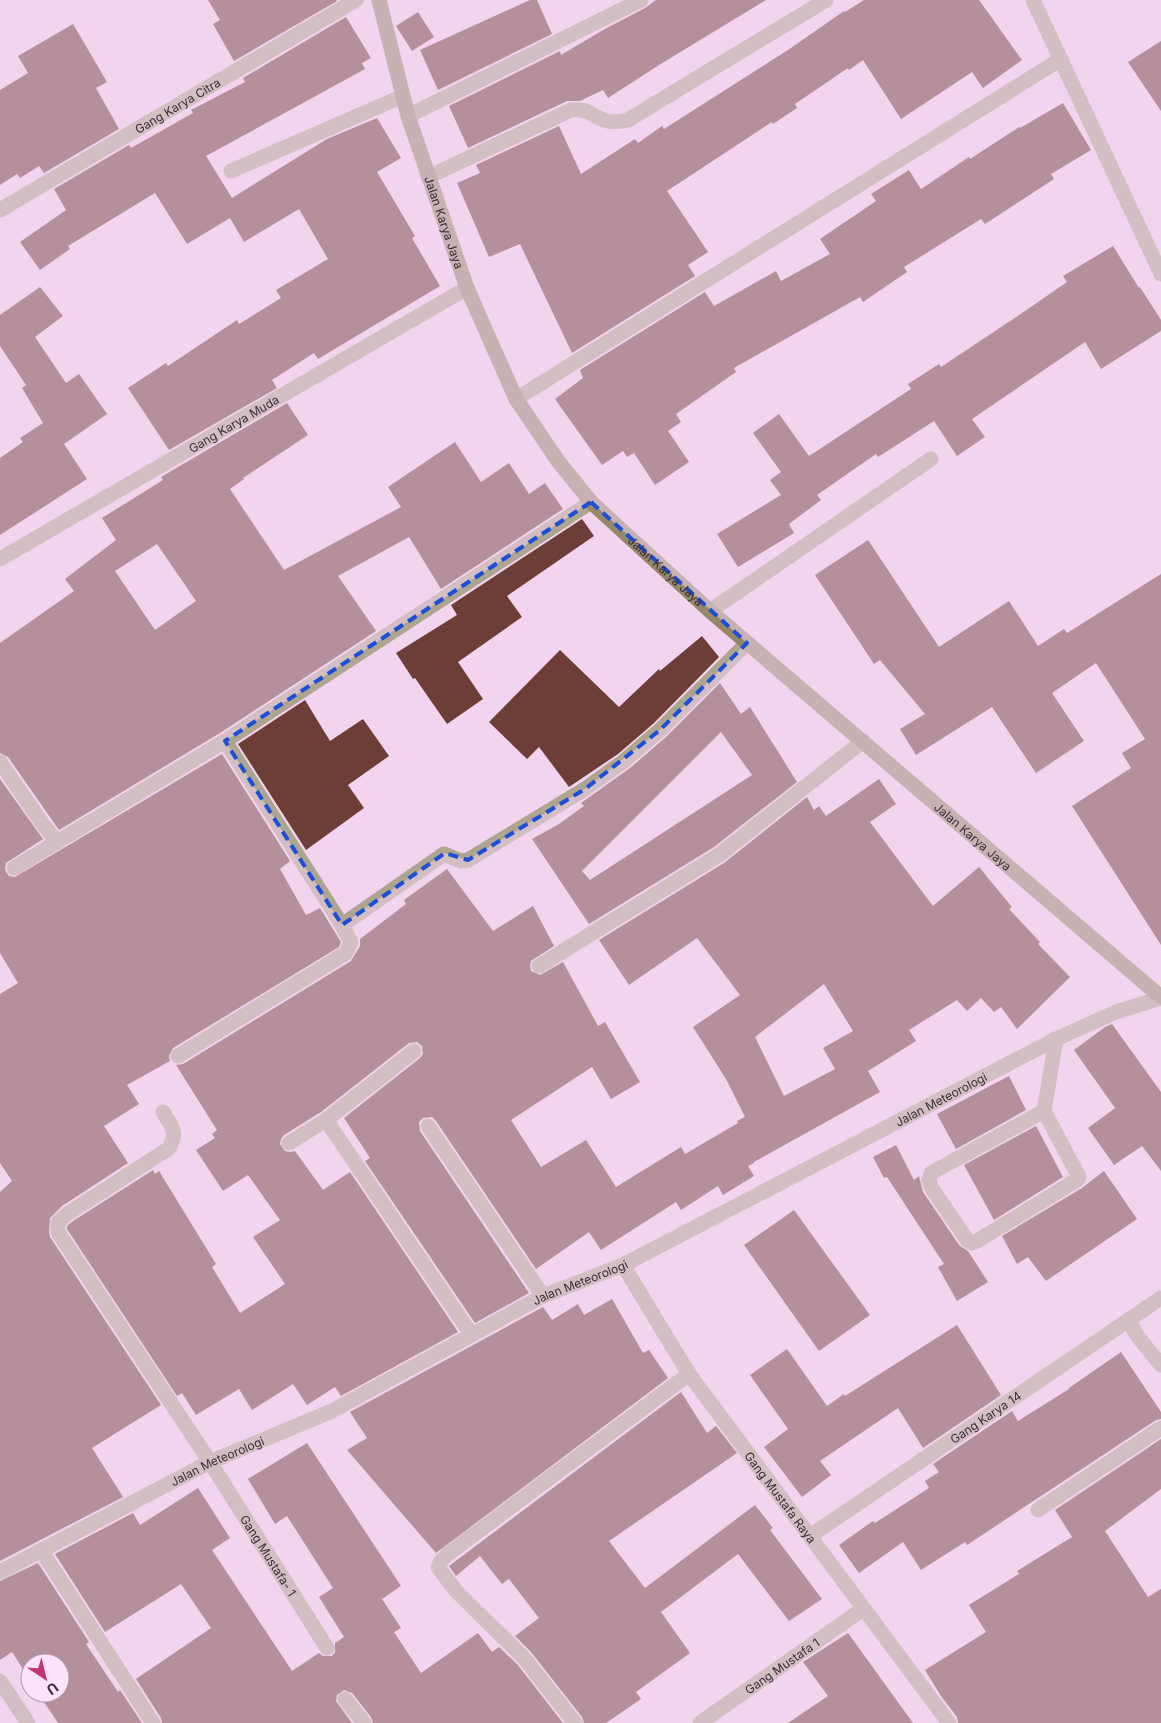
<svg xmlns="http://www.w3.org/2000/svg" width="1161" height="1723" font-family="Inter,sans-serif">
	<rect width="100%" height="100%" fill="#f2d4ef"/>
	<!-- building -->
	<g fill="#6d3d38" fill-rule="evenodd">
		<path d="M208 0H336L337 1 234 61 213 24 220 20Z"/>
		<path d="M530 0H537L552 34 438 90 420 50Z"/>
		<path d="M656 0H766L659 65 608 98 603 90 580 101H567L468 148 449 106 560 51 561 55 603 30 645 8Z"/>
		<path d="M864 0H979L1022 60 983 88 972 72 901 119 863 60 849 70 848 68 795 104 797 108 773 124 772 122 667 191 708 252 688 265 695 276 572 353 520 244 489 257 457 183 480 173 476 165 559 126 581 174 635 139 638 143 662 126 664 129 788 50 844 11 845 12Z"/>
		<path d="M418 12 434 37 412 51 396 26Z"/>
		<path d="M346 17 371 58 362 63 365 69 206 156 232 198 327 139 377 118 401 158 377 172 415 236 412 238 440 286 318 359 314 353 272 380 277 388 169 450 128 388 166 363 168 366 237 320 239 324 281 298 276 290 328 259 299 209 244 242 230 218 187 244 155 193 68 246 70 249 40 270 20 242 66 210 54 189 129 145 131 148 193 113 191 110 245 82 243 78Z"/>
		<path d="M73 24 107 82 96 88 119 129 44 173 39 166 20 178 17 174 0 185V90L28 73 18 56Z"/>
		<path d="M1161 41V111L1128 62Z"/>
		<path d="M1063 103 1091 150 1051 174 1054 179 985 224 981 219 904 267 907 272 863 302 860 297 734 368 736 372 676 414 681 422 668 431 689 462 655 485 634 453 627 457 623 451 602 465 555 399 583 378 580 370 705 292 714 306 776 271 781 281 830 254 820 239 876 201 871 194 909 170 921 189 969 157 970 159 1019 127 1020 128Z"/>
		<path d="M1113 246 1139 288 1140 287 1161 320V331L1101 369 1085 342 972 419 985 437 957 456 934 421 878 457 876 454 817 495 821 500 789 524 794 533 738 567 717 534 781 495 770 480 781 472 753 433 779 414 809 456 911 389 908 384 939 364 941 367 1025 311 1067 282 1063 276Z"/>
		<path d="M40 287 63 316 35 337 66 383 79 374 107 414 64 444 87 479 0 535V458L23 442 20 438 43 423 22 388 26 385 0 346V315Z"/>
		<path d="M287 403 308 435 243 478 244 479 230 489 284 570 401 507 388 487 455 442 481 482 509 463 529 494 545 483 563 509 441 589 409 537 338 576 376 631 220 733 59 830 8 757 0 753V643L74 591 65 579 116 540 102 518 163 480 161 477ZM157 544 196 601 155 630 115 571Z"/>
		<path d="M582 519 594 536 507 596 522 617 458 662 483 699 447 724 415 678 413 679 396 653 457 615 451 605Z"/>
		<path d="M868 540 939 647 1009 601 1038 646 1064 629 1067 633 1161 574V945L1072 806 1131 768 1122 753 1145 739 1096 663 1052 693 1084 741 1036 773 992 707 916 755 900 729 925 714 880 660 874 664 815 575Z"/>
		<path d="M702 636 719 657 654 723 618 754 569 787 539 747 527 759 489 722 560 650 619 707 659 669 660 671Z"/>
		<path d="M720 683 741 714 750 707 797 782 714 847 589 924 532 839 559 824 584 806 581 803 630 768 666 737ZM721 732 752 775 590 880 582 871Z"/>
		<path d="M305 700 330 741 363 719 389 756 348 785 364 808 306 850 238 744Z"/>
		<path d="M222 754 290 861 280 869 306 915 320 908 341 942 339 947 173 1048 169 1056 170 1061 127 1085 139 1104 104 1126 128 1163 62 1206 50 1218 49 1232 50 1237 161 1405 92 1448 123 1497 0 1561V1192L12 1181 0 1163V994L18 983 0 953V779L43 839 6 863 5 868 6 872 9 876 15 877Z"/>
		<path d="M879 779 896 804 870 822 933 906 979 867 1012 907 1009 909 1040 942 1038 944 1070 977 1017 1029 1001 1007 994 1012 981 998 967 1011 957 1000 909 1030 916 1041 868 1071 880 1092 754 1162V1163L748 1166 754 1176 723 1195 718 1186 681 1210 676 1202 601 1250 589 1232 536 1269 436 1121 432 1117 423 1118 419 1122 420 1131 529 1293 475 1323 365 1161 370 1158 344 1118 420 1058 423 1054 422 1046 417 1042 409 1043 321 1112 284 1135 281 1139 280 1144 285 1151 290 1152 295 1151 323 1190 350 1172 458 1332 341 1396 335 1387 307 1405 293 1384 252 1410 239 1389 196 1415 182 1393 177 1396 67 1229V1226L73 1221 139 1179 153 1170 155 1174 159 1171 216 1264 212 1267 240 1313 285 1284 253 1237 280 1220 248 1175 223 1191 196 1150 215 1138 212 1134 217 1130 176 1065 183 1064 351 961 360 946V939L406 904 404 900 447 869 493 931 533 906 554 946 531 961 530 966 531 971 540 975 563 962 598 1026 605 1022 640 1082 611 1099 592 1067 511 1120 541 1167 586 1140 616 1187 681 1147 685 1154 738 1123 737 1121 745 1117 726 1079 693 1027 740 995 697 938 629 985 599 940 724 863 807 797 814 810 819 806 826 816ZM824 984 853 1031 823 1048 835 1069 784 1096 755 1037Z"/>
		<path d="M1112 1024 1161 1092V1171L1142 1146 1114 1165 1088 1128 1115 1108 1074 1050 1105 1027Z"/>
		<path d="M1009 1076 1026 1110 956 1149 937 1114Z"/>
		<path d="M1036 1126 1063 1177 994 1220 964 1165Z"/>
		<path d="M896 1145 914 1180 919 1176 923 1192 959 1245 968 1251 988 1282 957 1301 938 1267 944 1264 887 1177 884 1178 873 1157Z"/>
		<path d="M1104 1171 1137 1219 1046 1281 1028 1257 1017 1264 1002 1236 1082 1188Z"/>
		<path d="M794 1210 870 1315 819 1351 744 1245Z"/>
		<path d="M612 1299 643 1353 649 1350 668 1378 436 1553 347 1450 367 1438 350 1412 543 1307 552 1320 578 1304 584 1315Z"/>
		<path d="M957 1325 1001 1395 923 1448 898 1408 820 1461 831 1475 802 1497 764 1447 788 1429 750 1375 787 1349 827 1406 844 1394 845 1396Z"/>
		<path d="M1121 1352 1161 1412V1419L1156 1420 967 1545 965 1542 921 1570 903 1542 859 1573 839 1545 873 1521 875 1523 929 1488 925 1481 939 1472 933 1464 1012 1411 1018 1421 1069 1389V1388Z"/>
		<path d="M681 1392 707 1433 716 1426 737 1453 609 1541 645 1588 755 1505 773 1528 770 1530 822 1599 789 1621 738 1554 661 1612 690 1653 636 1692 641 1699 606 1723H584L582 1717 531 1652 515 1636 539 1618 509 1579 502 1584 480 1556 456 1576 449 1566Z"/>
		<path d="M1161 1439V1489L1105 1531 1148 1597 1161 1589V1723H958L957 1717 941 1696 925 1670 986 1632 969 1605 1019 1574 1017 1571 1072 1537 1055 1510Z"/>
		<path d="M307 1443 401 1586 382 1599 401 1628 394 1632 421 1673 478 1633 492 1652 499 1647 517 1664 563 1723H373L371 1717 352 1693 344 1690 337 1695 336 1701 352 1723H162L161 1718 136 1679 211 1628 181 1584 105 1632 55 1554 133 1513 140 1525 198 1488 230 1538 212 1550 292 1671 319 1653 323 1656H332L335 1652V1643L344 1637 319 1597 333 1588 287 1516 275 1524 248 1479Z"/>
		<path d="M38 1563 89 1642 86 1644 118 1692 120 1690 142 1723H58L38 1693H60V1663H30V1680L12 1652 0 1660V1581Z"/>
		<path d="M848 1633 913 1723H788L828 1696 803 1662Z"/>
	</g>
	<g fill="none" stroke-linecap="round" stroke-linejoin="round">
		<!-- service -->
		<path stroke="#ada590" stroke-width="15" d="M1044 1111 931 1173 929 1180 931 1187 967 1240 972 1243 977 1241 1077 1180 1079 1177 1044 1111 1056 1039"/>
		<!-- minor -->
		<g stroke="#ada590" stroke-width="15">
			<path d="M1033 0 1161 274"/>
			<path d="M408 116 641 0"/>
			<path d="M231 171 403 96"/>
			<path d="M428 177 571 110C588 108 590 115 604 120 612 123 620 122 628 120L826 0"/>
			<path id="s1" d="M0 210 356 0"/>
			<path d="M516 399 1061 59"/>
			<path id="s2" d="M0 559 467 288"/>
			<path d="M710 611 931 459"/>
			<path d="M0 762 42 823 57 842 225 741 591 502"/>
			<path d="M14 868 57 842"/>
			<path d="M342 925 444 854 461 861 468 860 585 789 624 761 660 730 747 643"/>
			<path d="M539 966 719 855 863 741"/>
			<path d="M178 1056 346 953 351 942 342 925 225 741"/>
			<path id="s3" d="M163 1112C172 1127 179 1133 168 1149L67 1214 58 1222V1232L210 1462 327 1648"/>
			<path d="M326 1120 471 1334"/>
			<path d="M428 1126 543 1296"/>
			<path d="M289 1143 326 1120 414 1051"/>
			<path id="s4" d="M623 1265 689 1374 949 1723"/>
			<path d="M1128 1320 1138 1337 1161 1365"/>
			<path d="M1038 1510 1161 1428"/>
			<path id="s5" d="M810 1536 1161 1298"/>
			<path d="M41 1550 153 1723"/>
			<path id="s6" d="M0 1572 210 1462 332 1411 543 1296 623 1265 1056 1039 1116 1012 1161 998"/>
			<path d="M0 1681 28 1723"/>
			<path d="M345 1699 364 1723"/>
			<path d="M575 1723 524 1658 456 1591 438 1567 441 1561 448 1554 689 1374"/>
			<path id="s7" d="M700 1723 863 1609"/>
		</g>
		<!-- secondary -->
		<path stroke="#958869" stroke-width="15" id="s8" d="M379 0 408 116 467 288 516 399 558 461 591 502 710 611 1161 997"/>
	</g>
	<!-- marked area -->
	<path d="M0 0H1161V1723H0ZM591 502 747 643 660 730 585 789 468 860 445 853 342 925 225 741Z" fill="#f2d4ef" fill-opacity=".55" fill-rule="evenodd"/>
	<path fill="none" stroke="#1d4ed8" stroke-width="4" stroke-dasharray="10 6" stroke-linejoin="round" d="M591 502 747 643 660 730 585 789 468 860 445 853 342 925 225 741Z"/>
	<g text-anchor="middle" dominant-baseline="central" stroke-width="5" stroke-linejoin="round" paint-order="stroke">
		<!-- street labels -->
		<g font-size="12" fill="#382c36" stroke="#fce3f9">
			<text stroke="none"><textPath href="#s1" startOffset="206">Gang Karya Citra</textPath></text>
			<text stroke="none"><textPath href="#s8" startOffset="232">Jalan Karya Jaya</textPath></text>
			<text stroke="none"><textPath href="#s2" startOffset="270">Gang Karya Muda</textPath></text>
			<text stroke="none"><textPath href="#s8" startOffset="652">Jalan Karya Jaya</textPath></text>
			<text stroke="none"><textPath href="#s8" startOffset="1058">Jalan Karya Jaya</textPath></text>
			<text stroke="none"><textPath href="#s6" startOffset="1054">Jalan Meteorologi</textPath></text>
			<text stroke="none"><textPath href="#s6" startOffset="649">Jalan Meteorologi</textPath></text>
			<text stroke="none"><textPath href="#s5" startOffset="212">Gang Karya 14</textPath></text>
			<text stroke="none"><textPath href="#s6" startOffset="244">Jalan Meteorologi</textPath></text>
			<text stroke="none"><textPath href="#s4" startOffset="281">Gang Mustafa Raya</textPath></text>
			<text stroke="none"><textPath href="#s3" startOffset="569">Gang Mustafa- 1</textPath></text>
			<text stroke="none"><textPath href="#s7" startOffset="100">Gang Mustafa 1</textPath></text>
		</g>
	</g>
	<!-- north arrow -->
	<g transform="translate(45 1678) rotate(145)"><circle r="24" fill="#fce3f9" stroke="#ae9aab"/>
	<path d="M0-4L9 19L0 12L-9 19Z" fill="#c13770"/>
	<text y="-8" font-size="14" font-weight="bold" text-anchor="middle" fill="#382c36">U</text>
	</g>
</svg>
